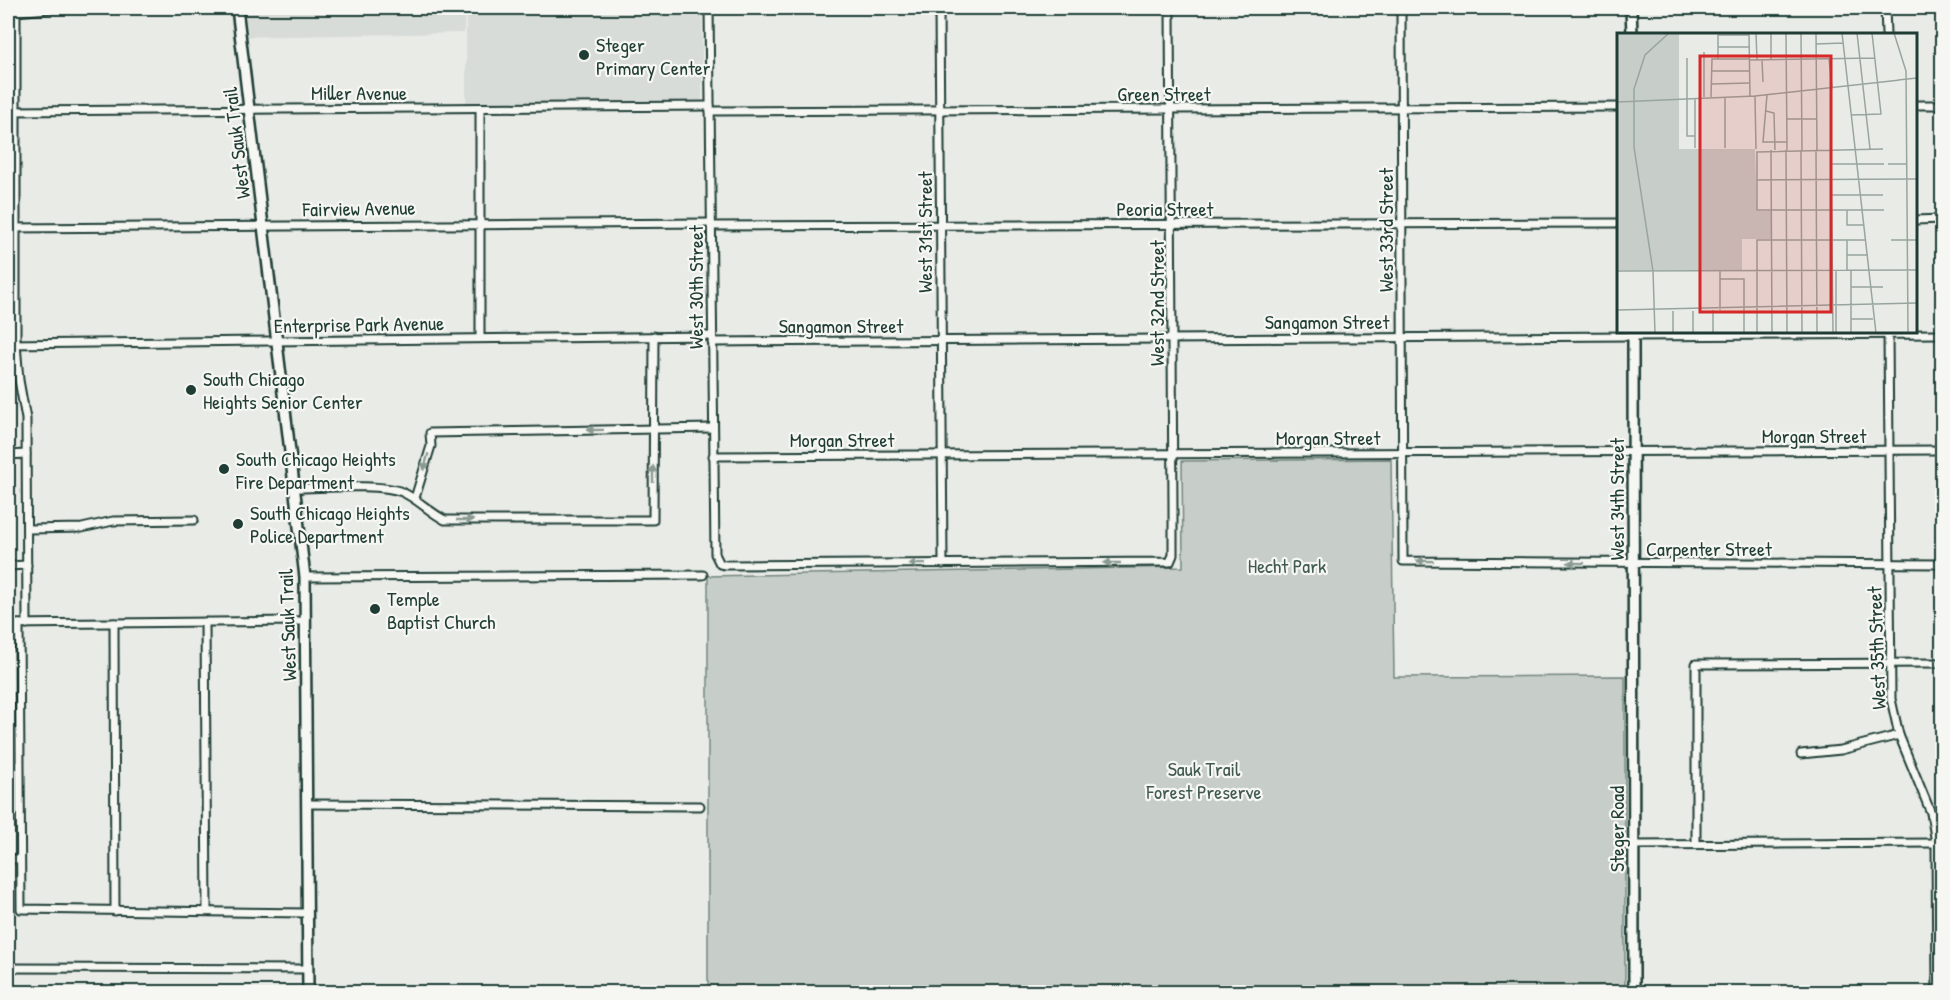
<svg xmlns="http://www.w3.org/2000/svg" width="1950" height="1000" font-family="'Patrick Hand',sans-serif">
	<rect width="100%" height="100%" fill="#e9ebe7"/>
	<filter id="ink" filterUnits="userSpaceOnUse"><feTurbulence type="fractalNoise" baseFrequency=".0167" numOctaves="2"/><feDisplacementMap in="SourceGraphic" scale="12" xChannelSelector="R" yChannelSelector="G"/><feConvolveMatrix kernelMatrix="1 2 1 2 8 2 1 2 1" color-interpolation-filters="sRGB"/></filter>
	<g filter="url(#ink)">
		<!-- built -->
		<g fill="#d8dcd8">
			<path d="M229 8H465L464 33 232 37Z"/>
			<path d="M466 8H702V102L466 103Z"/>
		</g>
		<!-- green -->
		<path fill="#c7cec9" stroke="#73867e" stroke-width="1.5" d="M1391 459 1394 677 1625 676V992H708V576L1183 567 1182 461Z"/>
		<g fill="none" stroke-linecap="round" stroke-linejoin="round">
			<!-- street casing -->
			<g stroke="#1f3d34" stroke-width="11">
				<g id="street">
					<path d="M16 8V344L19 380 26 419 27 624"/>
					<path d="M709 8 715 554 720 564 725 565 1170 562 1173 555V512L1170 8"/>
					<path d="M939 8 943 564"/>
					<path d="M1401 8 1403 561 1942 564"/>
					<path d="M1885 8 1886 34"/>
					<path d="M16 12 59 8"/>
					<path d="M1916 105H1942"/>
					<path d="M480 109V338"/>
					<path d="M8 111 710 106"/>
					<path d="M710 111 1618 107"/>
					<path d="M1916 220 1942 219"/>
					<path d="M711 226 1618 223"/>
					<path d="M8 228 711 223"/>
					<path d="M1888 332 1891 699 1899 735 1931 813 1936 843 1937 992"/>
					<path d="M712 342 1942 334"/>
					<path d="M8 344 712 336"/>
					<path d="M8 455 26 454"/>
					<path d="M713 456 1942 450"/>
					<path d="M295 488C322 488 379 483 402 492 418 499 429 512 445 520H653L654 336"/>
					<path d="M415 498 431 446 430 433 713 428"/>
					<path d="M28 529 82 528 113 521 194 520"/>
					<path d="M8 566 27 565"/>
					<path d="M305 577 703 575"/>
					<path d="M205 622 207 911"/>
					<path d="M114 623 115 911"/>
					<path d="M8 624 306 621"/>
					<path d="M19 624 21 909 306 913"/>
					<path d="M1801 754 1841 750 1899 735"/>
					<path d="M308 804 700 806"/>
					<path d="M1696 844V664L1942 663"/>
					<path d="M1634 845 1936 843"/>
					<path d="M8 859H20"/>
					<path d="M8 968 308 969"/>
				</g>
			</g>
			<!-- secondary casing -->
			<g stroke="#1f3d34" stroke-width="14">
				<g id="secondary">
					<path d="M237 8 305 577 308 992"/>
					<path d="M1631 8 1632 34"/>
					<path d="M1633 332 1634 992"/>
				</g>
			</g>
			<!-- street -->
			<use href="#street" stroke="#f6f6f2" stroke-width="7"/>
			<!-- secondary -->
			<use href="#secondary" stroke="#f6f6f2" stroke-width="9"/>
		</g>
		<!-- one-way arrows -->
		<defs><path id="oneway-solid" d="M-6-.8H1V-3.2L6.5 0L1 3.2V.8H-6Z" transform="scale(1.5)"/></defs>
		<g fill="#8a9a93">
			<use href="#oneway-solid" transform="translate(595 430) rotate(179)"/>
			<use href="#oneway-solid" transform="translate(426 462) rotate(105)"/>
			<use href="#oneway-solid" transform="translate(653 474) rotate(-90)"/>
			<use href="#oneway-solid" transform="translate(465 520)"/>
			<use href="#oneway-solid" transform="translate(1425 561) rotate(-179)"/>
			<use href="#oneway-solid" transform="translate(1112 563) rotate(180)"/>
			<use href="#oneway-solid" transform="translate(1576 563) rotate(-179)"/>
			<use href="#oneway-solid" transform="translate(917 564) rotate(180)"/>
		</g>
	</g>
	<!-- markers -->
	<g fill="#1f3d34" stroke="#f6f6f2" stroke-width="2">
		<circle cx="584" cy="55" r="6"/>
		<circle cx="191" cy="390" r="6"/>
		<circle cx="224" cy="469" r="6"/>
		<circle cx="238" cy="524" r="6"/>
		<circle cx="375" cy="609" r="6"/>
	</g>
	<g text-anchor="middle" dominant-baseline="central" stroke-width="4.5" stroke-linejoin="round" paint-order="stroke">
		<!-- poi labels -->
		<g font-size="20" fill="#1f3d34" stroke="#f6f6f2" text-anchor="start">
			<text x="596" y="44">Steger<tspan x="596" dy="23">Primary Center</tspan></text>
			<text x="203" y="378">South Chicago<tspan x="203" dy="23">Heights Senior Center</tspan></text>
			<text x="236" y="458">South Chicago Heights<tspan x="236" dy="23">Fire Department</tspan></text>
			<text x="250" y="512">South Chicago Heights<tspan x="250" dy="23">Police Department</tspan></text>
			<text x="387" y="598">Temple<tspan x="387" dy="23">Baptist Church</tspan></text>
		</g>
		<!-- street labels -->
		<g font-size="20" fill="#1f3d34" stroke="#f6f6f2">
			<text x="359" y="92">Miller Avenue</text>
			<text x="1164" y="93">Green Street</text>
			<text transform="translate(236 143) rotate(-97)">West Sauk Trail</text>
			<text transform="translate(359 208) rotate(-1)">Fairview Avenue</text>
			<text x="1165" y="208">Peoria Street</text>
			<text transform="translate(1385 230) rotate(-90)">West 33rd Street</text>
			<text transform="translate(924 232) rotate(-90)">West 31st Street</text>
			<text transform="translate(695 287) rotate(-90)">West 30th Street</text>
			<text transform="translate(1156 303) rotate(-90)">West 32nd Street</text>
			<text x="1327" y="321">Sangamon Street</text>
			<text transform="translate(359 324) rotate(-1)">Enterprise Park Avenue</text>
			<text x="841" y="325">Sangamon Street</text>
			<text x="1814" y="435">Morgan Street</text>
			<text x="1328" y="437">Morgan Street</text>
			<text x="842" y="439">Morgan Street</text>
			<text transform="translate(1616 499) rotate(-90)">West 34th Street</text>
			<text x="1709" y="548">Carpenter Street</text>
			<text transform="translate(287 625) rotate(-92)">West Sauk Trail</text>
			<text transform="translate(1876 648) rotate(-92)">West 35th Street</text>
			<text transform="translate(1616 829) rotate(-90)">Steger Road</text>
		</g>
		<!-- park labels -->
		<g font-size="20" fill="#415a52" stroke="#f6f6f2">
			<text x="1287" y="565">Hecht Park</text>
			<text x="1204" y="768">Sauk Trail<tspan x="1204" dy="23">Forest Preserve</tspan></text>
		</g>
	</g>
	<!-- overview -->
	<g transform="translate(1617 33)">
		<rect width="300" height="300" fill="#e9ebe7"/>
		<path d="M0 0H62V116H138L140 178H154V206H125V237H0Z" fill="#c7cec9"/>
		<path fill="none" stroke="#98a59f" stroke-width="1.5" d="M132 0 133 64M139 0 140 27M154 0V27M169 0 170 117M184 0 185 117M199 0 200 117M225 0 259 300M240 0 253 116M277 0 289 38 291 300M199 11 226 10M101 14H132M70 25V103H78M101 26V2H132M212 26 215 54M132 27 258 25M145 27 146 49M95 38H132M281 47 300 45M95 51 132 50M150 62 146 109H170M138 63 139 116M87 64V19M94 64 95 26H132M0 69 138 63 283 47M149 78 157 80 158 117M234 82 264 81 255 0M170 86H200M78 115V66M108 115V64M214 116 216 300M266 116 140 119V177H267M154 117 155 300M169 117 170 300M184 117 185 300M199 117 200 300M214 131H267M271 131H290M140 147 300 146M215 162H266M230 177V192H246M230 207V237M274 207H300M230 222H251M219 237V300M234 237V300M0 238 300 237M103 238V277M103 246H127V300M234 254H266M0 277 300 270M96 277V300M56 278V300M76 278V300M234 286H256M38 300 36 238 17 114V56L28 22 52 0M140 300V207H249"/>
		<path fill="#d62828" fill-opacity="0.15" stroke="#d62828" stroke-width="3" d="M83 23H214V279H83Z"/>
		<rect width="300" height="300" fill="none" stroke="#1f3d34" stroke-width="3"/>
	</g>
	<!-- margin -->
	<rect width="1950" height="1000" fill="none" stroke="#f6f6f2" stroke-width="30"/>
	<rect x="15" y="15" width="1920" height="970" fill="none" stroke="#1f3d34" stroke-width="2" filter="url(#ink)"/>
</svg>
